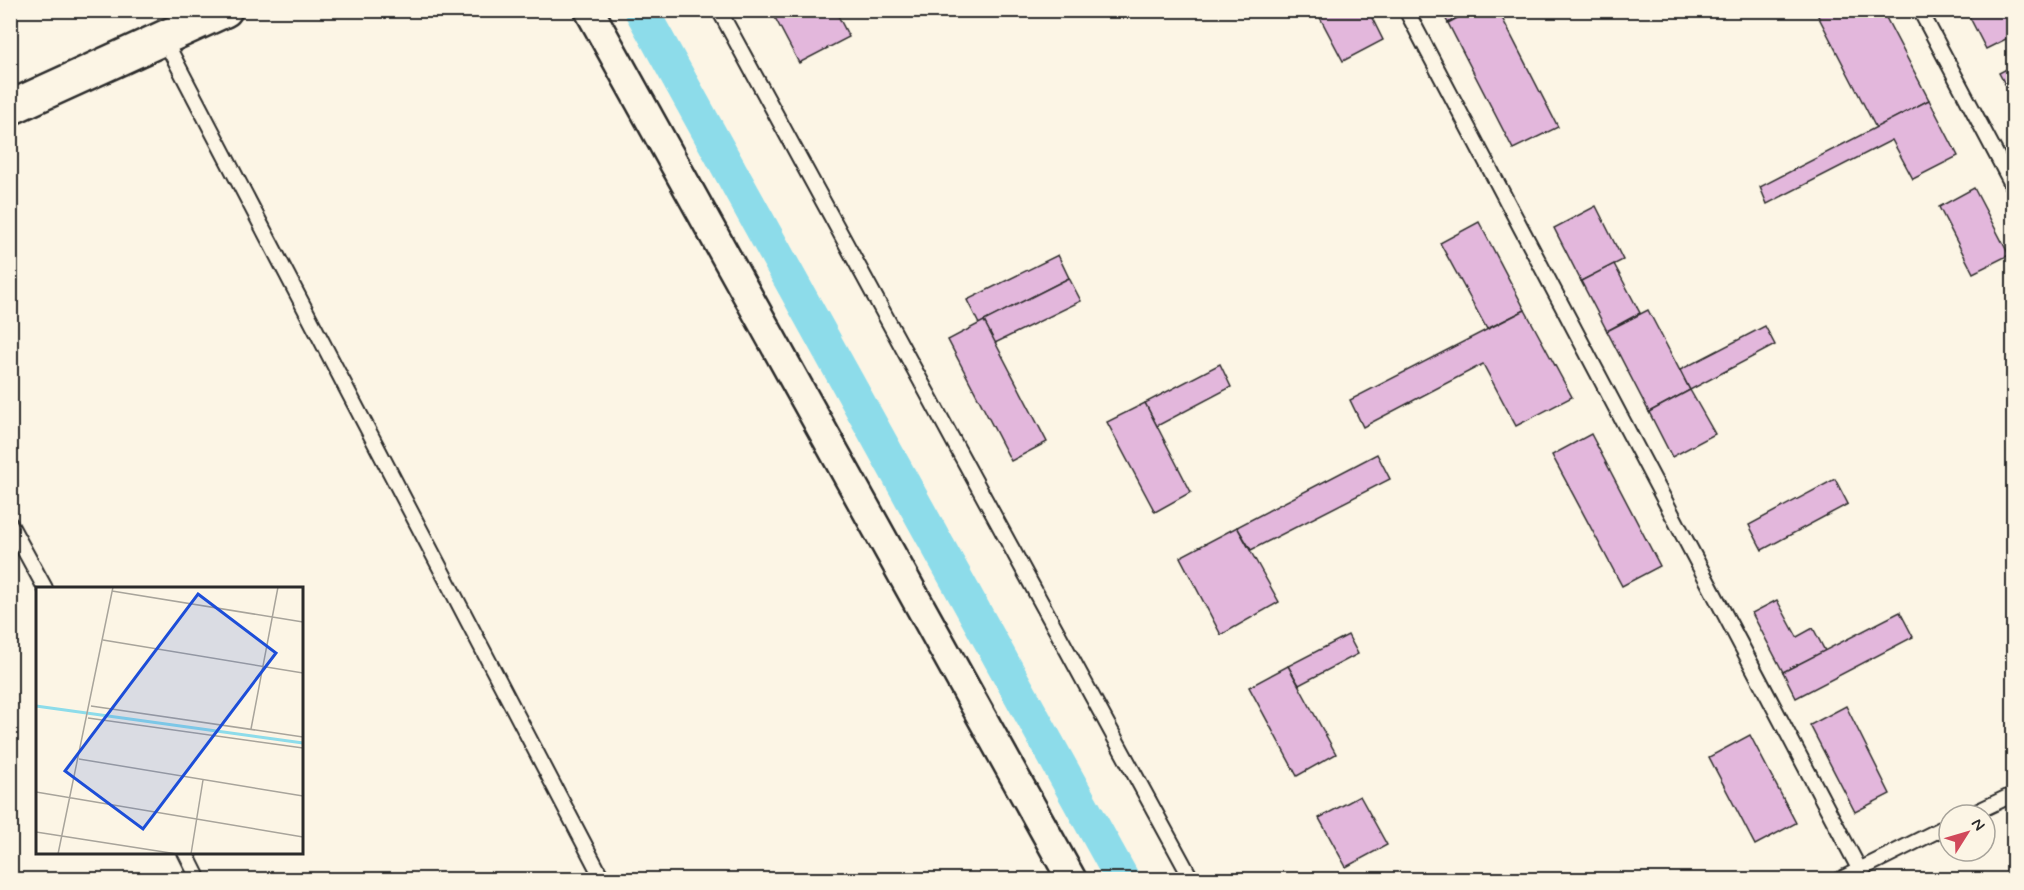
<svg xmlns="http://www.w3.org/2000/svg" width="2024" height="890" font-family="Mynerve,sans-serif">
	<rect width="100%" height="100%" fill="#fcf5e5"/>
	<filter id="ink" filterUnits="userSpaceOnUse"><feTurbulence type="fractalNoise" baseFrequency=".0167" numOctaves="2"/><feDisplacementMap in="SourceGraphic" scale="12" xChannelSelector="R" yChannelSelector="G"/><feConvolveMatrix kernelMatrix="1 2 1 2 8 2 1 2 1" color-interpolation-filters="sRGB"/></filter>
	<g filter="url(#ink)">
		<g fill="none" stroke-linecap="round" stroke-linejoin="round">
			<!-- canal -->
			<path stroke="#8ddcea" stroke-width="34" d="M641 10 1123 880"/>
		</g>
		<!-- building -->
		<g fill="#e3b7dc" stroke="#2b2b2b" stroke-width="1.5">
			<path d="M771 10H835L849 37 799 63Z"/>
			<path d="M1316 10H1368L1383 40 1343 61Z"/>
			<path d="M1441 10H1472L1448 23Z"/>
			<path d="M1472 10H1498L1558 127 1513 149 1448 23Z"/>
			<path d="M1815 10H1882L1929 100 1876 128Z"/>
			<path d="M1966 10H2011L2014 35 1986 49Z"/>
			<path d="M2014 65V101L1999 73Z"/>
			<path d="M1929 100 1958 156 1913 179 1892 140 1767 204 1760 187Z"/>
			<path d="M1974 188 2009 255 1973 273 1939 207Z"/>
			<path d="M1596 206 1623 260 1581 281 1554 228Z"/>
			<path d="M1479 222 1525 310 1487 329 1440 243Z"/>
			<path d="M1058 255 1069 278 979 324 967 300Z"/>
			<path d="M1614 264 1640 313 1607 331 1581 281Z"/>
			<path d="M1069 278 1081 301 995 343 984 321Z"/>
			<path d="M1525 310 1572 397 1516 426 1483 364 1363 427 1350 400Z"/>
			<path d="M1648 310 1690 390 1649 412 1607 331Z"/>
			<path d="M984 321 1047 442 1011 461 948 340Z"/>
			<path d="M1765 326 1775 345 1690 390 1680 370Z"/>
			<path d="M1220 364 1231 387 1157 426 1145 403Z"/>
			<path d="M1690 390 1715 434 1672 457 1649 412Z"/>
			<path d="M1145 403 1191 492 1155 512 1107 422Z"/>
			<path d="M1591 434 1660 566 1622 586 1552 455Z"/>
			<path d="M1377 454 1390 479 1251 550 1237 527Z"/>
			<path d="M1835 479 1848 504 1762 550 1749 525Z"/>
			<path d="M1237 527 1279 602 1221 635 1180 557Z"/>
			<path d="M1777 600 1797 637 1813 628 1825 651 1783 672 1752 613Z"/>
			<path d="M1900 612 1913 637 1796 698 1783 672Z"/>
			<path d="M1348 635 1358 654 1299 685 1288 666Z"/>
			<path d="M1288 666 1336 754 1297 776 1249 687Z"/>
			<path d="M1846 706 1890 794 1855 812 1810 725Z"/>
			<path d="M1750 735 1796 823 1755 845 1709 757Z"/>
			<path d="M1360 796 1387 845 1346 867 1319 818Z"/>
		</g>
		<g fill="none" stroke-linecap="round" stroke-linejoin="round">
			<!-- lane casing -->
			<g stroke="#2b2b2b" stroke-width="18">
				<g id="lane">
					<path d="M719 10 1192 880"/>
					<path d="M1406 10 1865 880"/>
					<path d="M1920 10 2014 188"/>
					<path d="M164 39 603 880"/>
					<path d="M10 524 45 588"/>
					<path d="M1970 815 2014 794"/>
					<path d="M185 852 199 880"/>
					<path d="M1839 880 1949 825"/>
				</g>
			</g>
			<!-- street casing -->
			<g stroke="#2b2b2b" stroke-width="33">
				<path id="street" d="M589 10 1072 880"/>
			</g>
			<!-- secondary casing -->
			<g stroke="#2b2b2b" stroke-width="38">
				<path id="secondary" d="M10 108 225 10"/>
			</g>
			<!-- lane -->
			<use href="#lane" stroke="#fcf5e5" stroke-width="14"/>
			<!-- street -->
			<use href="#street" stroke="#fcf5e5" stroke-width="28"/>
			<!-- secondary -->
			<use href="#secondary" stroke="#fcf5e5" stroke-width="33"/>
		</g>
	</g>
	<!-- overview -->
	<g transform="translate(36 587)">
		<rect width="267" height="267" fill="#fcf5e5"/>
		<path fill="none" stroke="#8ddcea" stroke-width="3" d="M0 119 267 156"/>
		<path fill="none" stroke="#a8a49b" stroke-width="1.5" d="M76 4 267 35M67 53 267 86M55 119 267 150M52 131 267 161M215 142 242 0M43 172 267 209M0 205 267 250M0 245 141 267M22 267 77 0M155 267 167 193"/>
		<path fill="#1d4ed8" fill-opacity="0.15" stroke="#1d4ed8" stroke-width="3" d="M162 7 240 66 107 242 29 184Z"/>
		<rect width="267" height="267" fill="none" stroke="#2b2b2b" stroke-width="3"/>
	</g>
	<!-- margin -->
	<rect width="2024" height="890" fill="none" stroke="#fcf5e5" stroke-width="36"/>
	<rect x="18" y="18" width="1988" height="854" fill="none" stroke="#2b2b2b" stroke-width="2" filter="url(#ink)"/>
	<!-- north arrow -->
	<g transform="translate(1967 833) rotate(53)"><circle r="28" fill="#fcf5e5" stroke="#a8a49b" stroke-width="1.5"/>
	<path d="M0-4.5L10 22L0 15L-10 22Z" fill="#d1495b"/>
	<text y="-9" font-size="16" font-weight="bold" text-anchor="middle" fill="#2b2b2b">N</text>
	</g>
</svg>
